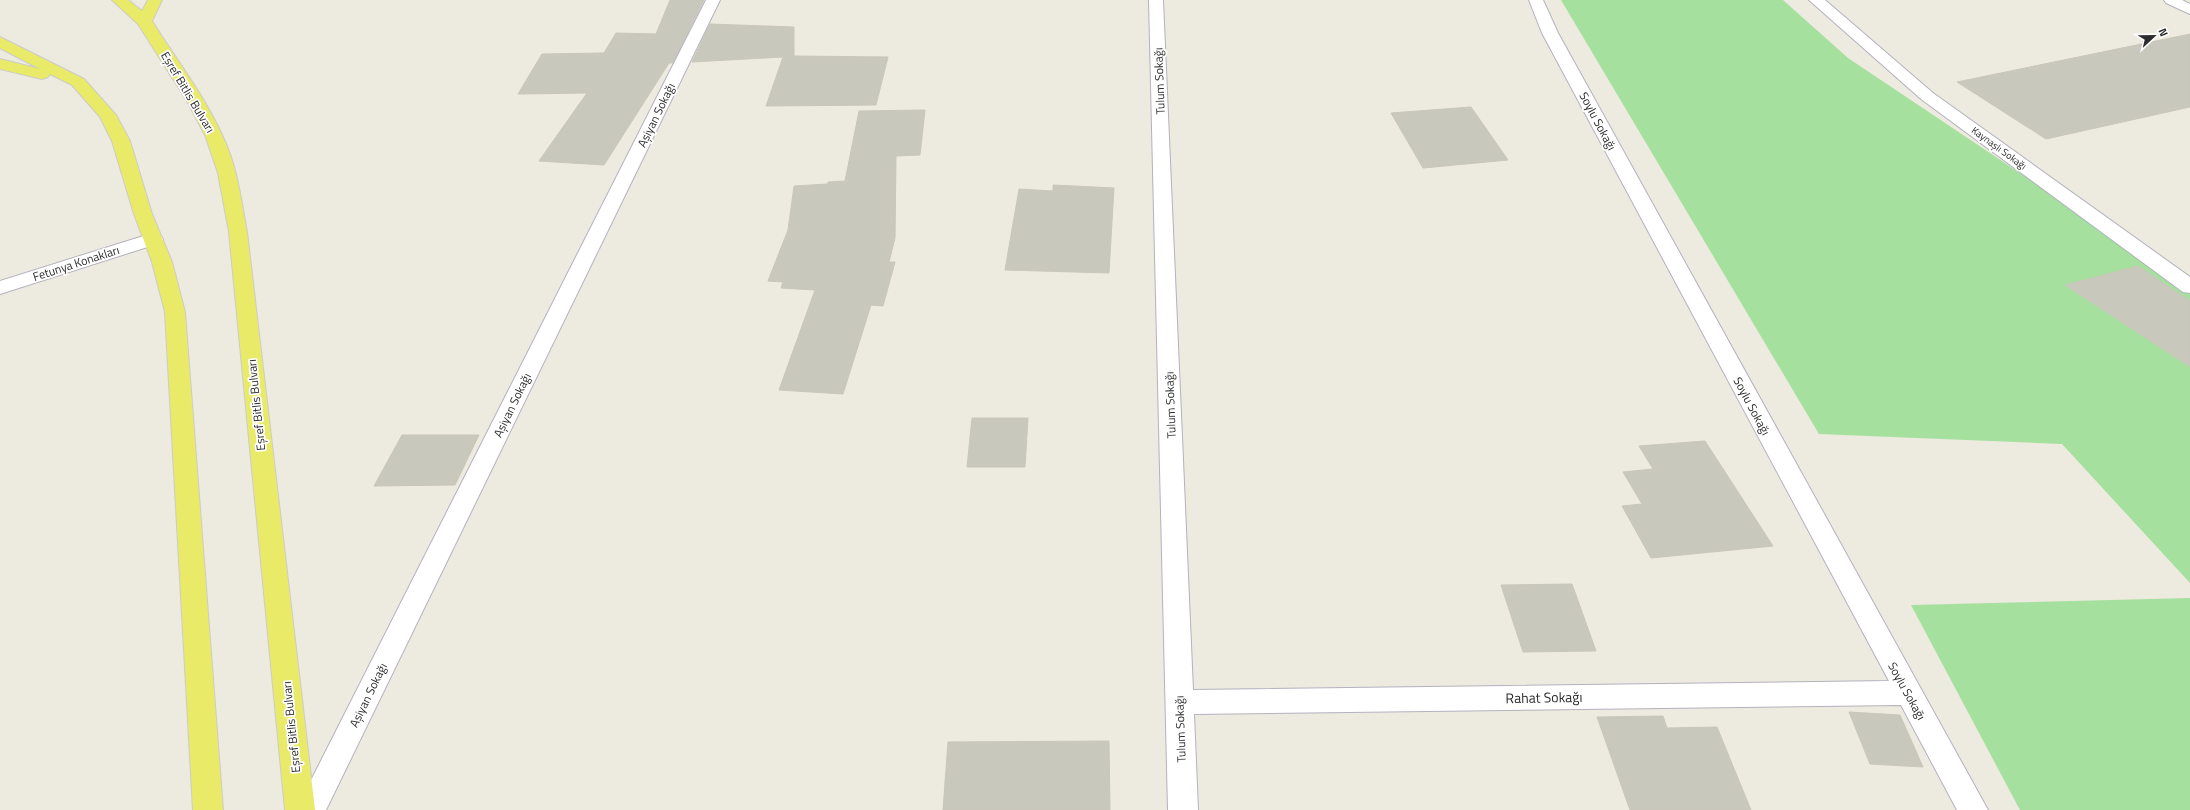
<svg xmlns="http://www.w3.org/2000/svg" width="2190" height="810" font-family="'Titillium Web',sans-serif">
	<rect width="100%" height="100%" fill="#edeadf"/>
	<!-- green -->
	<g fill="#a5e09e">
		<path d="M1561 0H1783L1848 58 2190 287V583L2062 444 1819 434Z"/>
		<path d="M2190 598V810H2020L1911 605Z"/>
	</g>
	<!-- building -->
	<g fill="#c9c8bd" stroke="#c8c7b8">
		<path d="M670 0H704L673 63H669L604 165 539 161 587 93 518 94 542 54 604 53 616 33 656 34Z"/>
		<path d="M710 24 794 27V56L888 57 876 105 766 106 783 57 692 62Z"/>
		<path d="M2190 34V107L2046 139 1957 82Z"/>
		<path d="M1471 107 1508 160 1423 168 1391 113Z"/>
		<path d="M925 110 920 155 896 156 895 238 889 262H895L883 306 871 305 843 394 779 390 815 290 781 288 783 282 768 281 788 230 794 186 828 184V182L845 181 859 111Z"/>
		<path d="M1053 185 1114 188 1109 273 1005 270 1019 189 1053 191Z"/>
		<path d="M2138 266 2190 301V367L2065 285Z"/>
		<path d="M972 418H1028L1025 467H967Z"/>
		<path d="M402 435H479L455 485 374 486Z"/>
		<path d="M1705 441 1773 546 1651 558 1622 506 1642 504 1623 472 1653 469 1639 446Z"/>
		<path d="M1572 584 1596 651 1523 652 1501 585Z"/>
		<path d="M1849 712 1900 715 1923 767 1870 764Z"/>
		<path d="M1663 716 1667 728 1717 727 1751 810H1630L1597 717Z"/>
		<path d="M1109 741 1110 810H943L948 742Z"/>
	</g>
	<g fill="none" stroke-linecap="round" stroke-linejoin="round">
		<!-- minor casing -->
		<g stroke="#b3b2bf" stroke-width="2">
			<g id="minor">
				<path d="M706 0H720L326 810H296Z"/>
				<path d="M1149 0H1163L1193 690 1889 681 1542 33 1529 0H1543L1558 33 1988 810H1957L1901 705 1194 714 1198 810H1168Z"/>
				<path d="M1809 0H1825L1933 93 2190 277V293L2183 292 1921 99Z"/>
				<path d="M2164 0H2182L2190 4V14L2166 3Z"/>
				<path d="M153 233 160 235 163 239 160 243 0 294V281Z"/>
			</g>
		</g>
		<!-- major casing -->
		<g stroke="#ccc" stroke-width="2">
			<g id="major">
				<path d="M112 0H128L142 11 148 0H162L152 21C175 58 204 95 222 135 237 165 241 199 247 232L315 810H285L229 232 218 173 205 135 187 101 138 24Z"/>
				<path d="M0 37 84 79 116 115 130 141 152 214 172 262 185 312 223 810H193L165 312 152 262 134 214 112 141 100 117 72 85 50 74 48 77 42 79 0 69V59L40 69 0 48Z"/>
			</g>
		</g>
		<!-- minor -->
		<use href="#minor" fill="#fff" fill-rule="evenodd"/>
		<!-- major -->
		<use href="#major" fill="#e9ea67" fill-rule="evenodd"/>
	</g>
	<g text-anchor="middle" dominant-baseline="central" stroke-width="3.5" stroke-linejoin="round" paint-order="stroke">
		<!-- far-street labels -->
		<g font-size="10" fill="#2c2c2c" stroke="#fff">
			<text transform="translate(1999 148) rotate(36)">Kaynaşlı Sokağı</text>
		</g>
		<!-- street labels -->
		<g font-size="12" fill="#2c2c2c" stroke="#fff">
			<text transform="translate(1159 81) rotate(-92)">Tulum Sokağı</text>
			<text transform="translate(188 92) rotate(59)">Eşref Bitlis Bulvarı</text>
			<text transform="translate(656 115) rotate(-64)">Aşiyan Sokağı</text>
			<text transform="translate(1598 121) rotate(62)">Soylu Sokağı</text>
			<text transform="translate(76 263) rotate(-18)">Fetunya Konakları</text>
			<text transform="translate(256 405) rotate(-96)">Eşref Bitlis Bulvarı</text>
			<text transform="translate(512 405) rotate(-64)">Aşiyan Sokağı</text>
			<text transform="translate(1170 405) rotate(-92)">Tulum Sokağı</text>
			<text transform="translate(1752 406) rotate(62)">Soylu Sokağı</text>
			<text transform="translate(1907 691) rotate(61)">Soylu Sokağı</text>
			<text transform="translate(368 695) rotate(-64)">Aşiyan Sokağı</text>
			<text transform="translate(291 727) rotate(-96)">Eşref Bitlis Bulvarı</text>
			<text transform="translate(1180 729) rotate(-92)">Tulum Sokağı</text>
		</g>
		<!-- near-street labels -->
		<g font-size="14" fill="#2c2c2c" stroke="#fff">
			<text transform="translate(1544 697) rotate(-1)">Rahat Sokağı</text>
		</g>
	</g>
	<!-- north arrow -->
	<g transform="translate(2154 36) rotate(68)" stroke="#ffffff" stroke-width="3" paint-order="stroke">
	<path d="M0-3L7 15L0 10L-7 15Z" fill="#2c2c2c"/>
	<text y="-6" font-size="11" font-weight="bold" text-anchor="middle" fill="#2c2c2c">N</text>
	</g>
</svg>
